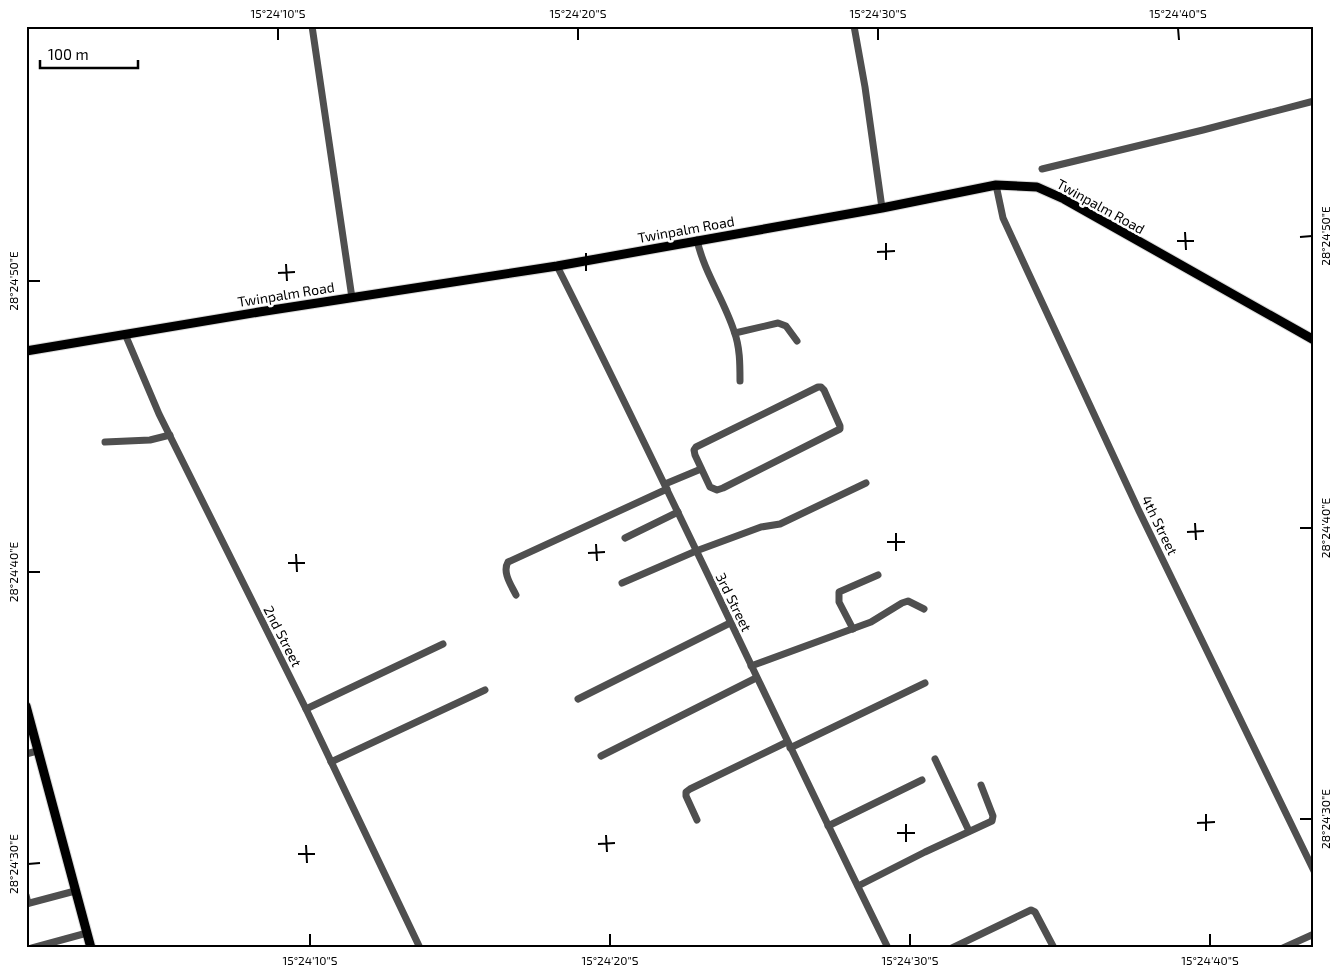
<svg xmlns="http://www.w3.org/2000/svg" width="1340" height="974" font-family="'Exo 2',sans-serif">
	<rect width="100%" height="100%" fill="#fff"/>
	<g fill="none" stroke-linecap="round" stroke-linejoin="round">
		<!-- major casing -->
		<g stroke="#dbdbdb" stroke-width="11">
			<g id="major">
				<path d="M26 351 259 312 557 266 882 208 996 185 1037 187 1064 199 1314 340"/>
				<path d="M26 706 91 948"/>
			</g>
		</g>
		<!-- minor -->
		<g stroke="#4f4f4f" stroke-width="7">
			<path d="M312 26 352 298"/>
			<path d="M854 26 865 87 882 208"/>
			<path d="M1042 169 1203 130 1314 101"/>
			<path d="M996 185 1003 218 1027 270 1139 511 1314 871"/>
			<path d="M697 240C704 272 724 300 734 331 740 347 740 364 740 381"/>
			<path d="M557 266C671 492 776 721 888 948"/>
			<path d="M735 333 778 323 786 326 797 341"/>
			<path d="M125 334 159 414 306 709 420 948"/>
			<path d="M818 387H821L824 390 840 426V429L723 488 717 490 710 487 695 455 694 450 696 447Z"/>
			<path d="M105 442 150 440 170 435"/>
			<path d="M665 484 701 469"/>
			<path d="M625 538 678 512"/>
			<path d="M622 583 696 551 761 527 780 524 866 483"/>
			<path d="M516 595C511 585 502 572 508 562L667 489"/>
			<path d="M853 629 839 602V592L878 575"/>
			<path d="M751 666 871 622 902 603 908 601 924 609"/>
			<path d="M578 699 730 623"/>
			<path d="M306 709 443 644"/>
			<path d="M790 748 925 683"/>
			<path d="M26 754 37 751"/>
			<path d="M601 756 756 678"/>
			<path d="M935 759 969 831"/>
			<path d="M331 762 485 690"/>
			<path d="M697 820 686 796V792L690 789 787 742"/>
			<path d="M828 826 922 780"/>
			<path d="M858 886 925 852 992 821 993 816 981 785"/>
			<path d="M26 895 28 903"/>
			<path d="M26 904 75 891"/>
			<path d="M32 948 87 933"/>
			<path d="M952 948 1031 910 1035 912 1054 948"/>
			<path d="M1283 948 1314 934"/>
		</g>
		<!-- major -->
		<use href="#major" stroke="#000" stroke-width="9"/>
	</g>
	<!-- ticks -->
	<path fill="none" stroke="#000" stroke-width="2" d="M278 28V40M578 28V40M878 28V40M1178 28 1179 40M1185 232 1186 250M1300 237 1312 236M1177 241H1194M886 243V260M877 252 895 251M586 253V271M577 262H595M286 264 287 281M278 273 295 272M28 281H40M1195 523 1196 540M1300 528H1312M1187 532 1204 531M896 533V551M887 542H905M596 544 597 561M588 553 605 552M296 554 297 572M288 563H305M28 572H40M1206 814V831M1300 819H1312M1197 823 1215 822M906 824V842M897 833H915M606 835 607 852M598 844 615 843M306 845 307 863M298 854H315M28 864 40 863M310 934V946M610 934V946M910 934V946M1210 934V946"/>
	<g text-anchor="middle" dominant-baseline="central" stroke-width="5" stroke-linejoin="round" paint-order="stroke">
		<!-- street labels -->
		<g font-size="14" fill="#000" stroke="#fff">
			<text transform="translate(1101 206) rotate(29)">Twinpalm Road</text>
			<text transform="translate(686 229) rotate(-10)">Twinpalm Road</text>
			<text transform="translate(286 294) rotate(-9)">Twinpalm Road</text>
			<text transform="translate(1160 525) rotate(64)">4th Street</text>
			<text transform="translate(734 602) rotate(64)">3rd Street</text>
			<text transform="translate(283 636) rotate(63)">2nd Street</text>
		</g>
	</g>
	<!-- border -->
	<rect width="1340" height="974" fill="none" stroke="#ffffff" stroke-width="55"/>
	<!-- scale -->
	<path d="M40 60v8h98v-8" fill="none" stroke="#000000" stroke-width="2.5"/>
	<text x="48" y="60" font-size="15" fill="#000000" stroke="#ffffff" stroke-width="4" paint-order="stroke">100 m</text>
	<rect x="28" y="28" width="1284" height="918" fill="none" stroke="#000" stroke-width="2"/>
	<g font-size="12" text-anchor="middle" fill="#000">
		<text x="278" y="18">15°24'10"S</text>
		<text x="578" y="18">15°24'20"S</text>
		<text x="878" y="18">15°24'30"S</text>
		<text x="1178" y="18">15°24'40"S</text>
		<text transform="translate(1326 236) rotate(-90)" y="4">28°24'50"E</text>
		<text transform="translate(14 281) rotate(-90)" y="4">28°24'50"E</text>
		<text transform="translate(1326 528) rotate(-90)" y="4">28°24'40"E</text>
		<text transform="translate(14 572) rotate(-90)" y="4">28°24'40"E</text>
		<text transform="translate(1326 819) rotate(-90)" y="4">28°24'30"E</text>
		<text transform="translate(14 864) rotate(-90)" y="4">28°24'30"E</text>
		<text x="310" y="965">15°24'10"S</text>
		<text x="610" y="965">15°24'20"S</text>
		<text x="910" y="965">15°24'30"S</text>
		<text x="1210" y="965">15°24'40"S</text>
	</g>
</svg>
